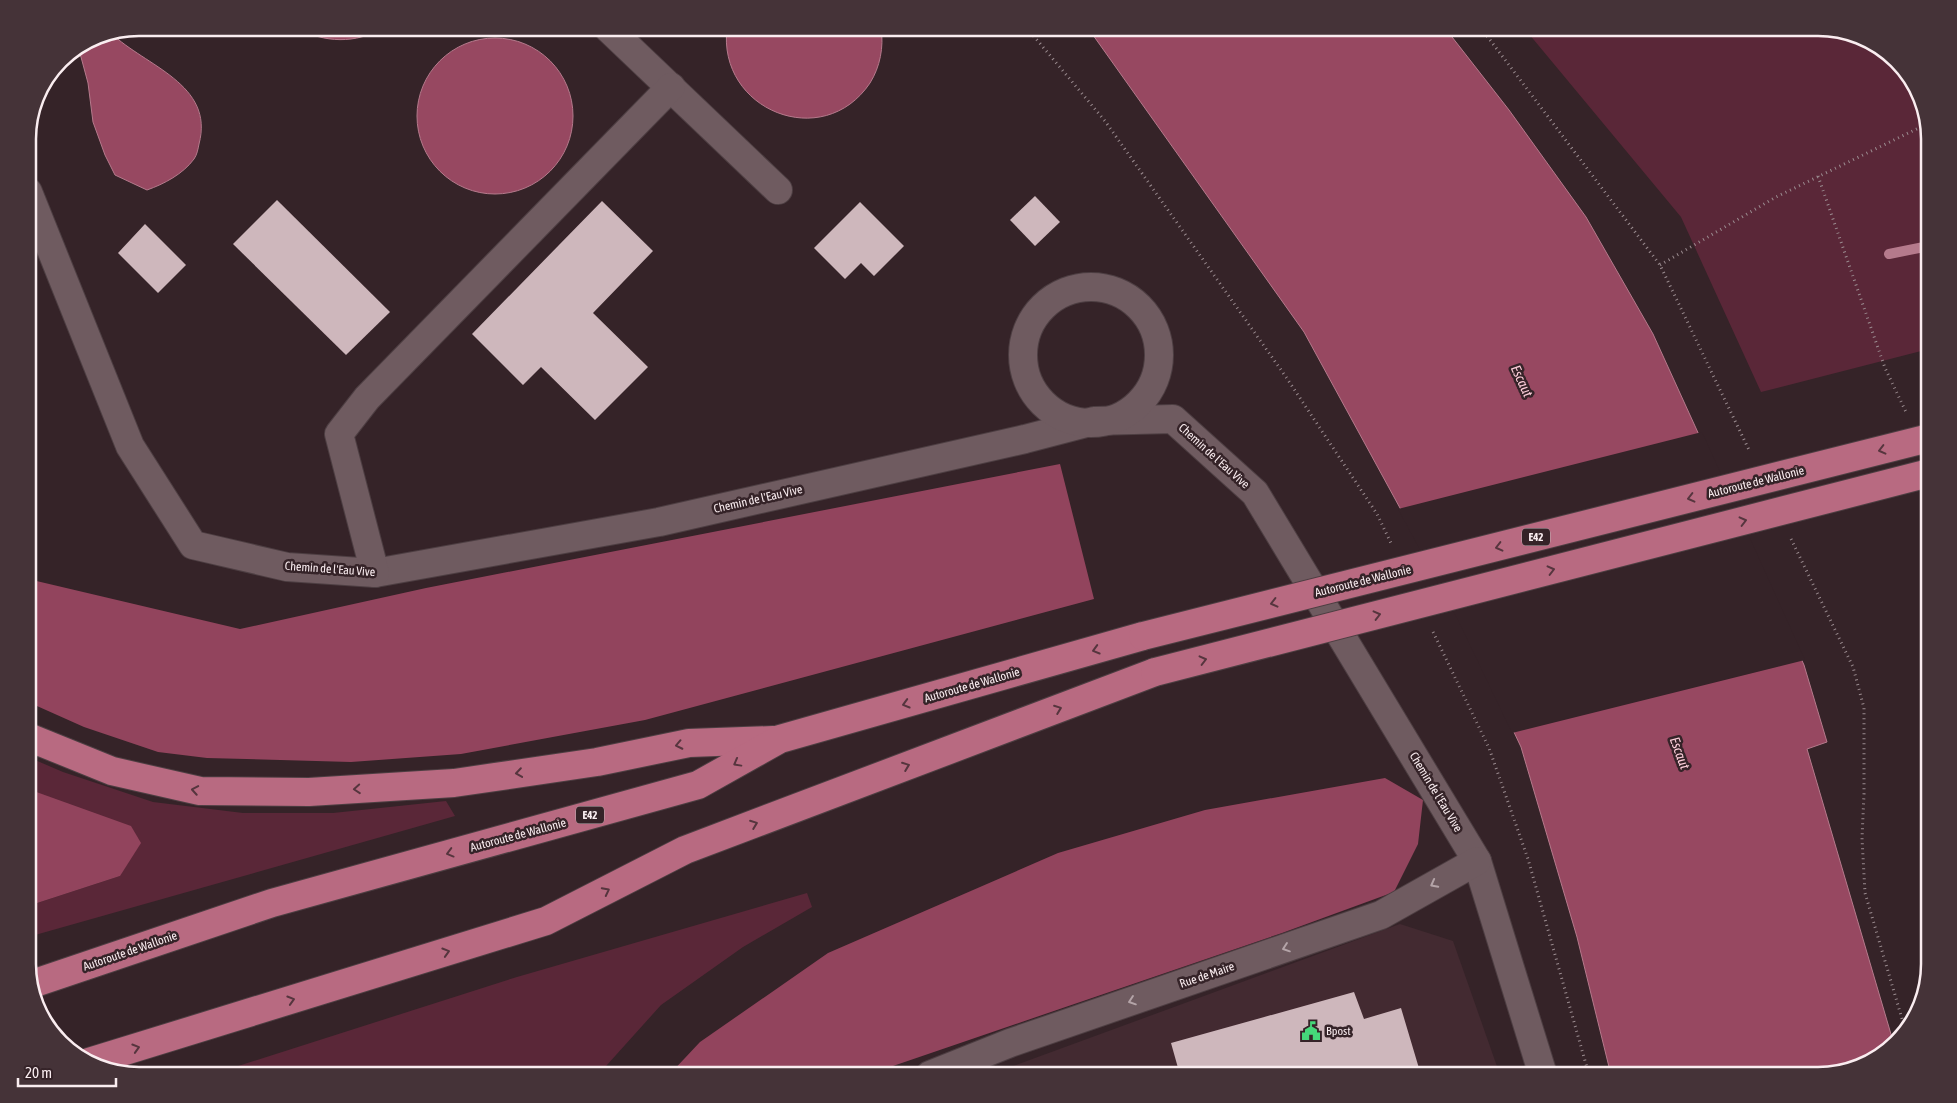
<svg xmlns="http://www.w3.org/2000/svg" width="1957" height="1103" font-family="'Asap Condensed',sans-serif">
	<rect width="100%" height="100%" fill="#352328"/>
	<!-- built -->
	<path fill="#432a31" d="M1400 924 1453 941 1500 1075H989Z"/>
	<!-- green -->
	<g fill="#5a2738">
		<path d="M1524 28H1818L1873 42 1914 83 1929 132V349L1761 392 1681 217Z"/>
		<path d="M28 757 63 772 153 802 243 813H333L446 801 455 816 28 937V906L120 876 41 795 28 789Z"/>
		<path d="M807 893 812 907 743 947 661 1005 598 1075H210L517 977Z"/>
	</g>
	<!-- forest -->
	<g fill="#92445d">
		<path d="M1060 464 1094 599 645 720 461 754 351 762 207 758 158 752 84 727 28 702V579L240 629 426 588Z"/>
		<path d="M1385 778 1423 800 1418 844 1394 892 1282 933 893 1066 876 1075H669L700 1042 828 953 1058 853 1205 810Z"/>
		<path d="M28 789 131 826 141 843 120 876 28 906Z"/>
	</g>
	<!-- water -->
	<g fill="#974861" stroke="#b57a8c">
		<path d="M298 28H382C357 44 323 43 298 28Z"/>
		<path d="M727 28H881C884 47 880 67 870 83 823 153 717 110 727 28Z"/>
		<path d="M1088 28H1445L1509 110 1586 217 1653 334 1804 665 1827 742 1807 749 1893 1041 1874 1060 1818 1075H1611L1577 937 1521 747 1460 618 1304 332Z"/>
		<path d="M111 33C145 66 215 84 199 144 198 149 197 155 194 159 183 174 164 184 147 190L115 175 105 155 93 122 88 83 81 57 77 49 97 36Z"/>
		<circle cx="495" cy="116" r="78"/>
	</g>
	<!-- pier -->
	<path fill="#352328" d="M1702 432 1805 660 1512 733 1458 620 1398 509Z"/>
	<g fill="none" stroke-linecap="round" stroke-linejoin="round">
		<!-- stream -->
		<path stroke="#b57a8c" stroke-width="10" d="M1889 254 1929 246"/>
	</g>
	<!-- building -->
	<g fill="#ceb7bc">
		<path d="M1035 196 1060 222 1035 246 1010 220Z"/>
		<path d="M277 200 390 312 346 355 233 244Z"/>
		<path d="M602 201 653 251 593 313 648 367 595 420 541 367 523 385 472 334Z"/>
		<path d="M860 202 904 246 874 276 861 263 845 279 814 248Z"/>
		<path d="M145 224 186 265 158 293 118 253Z"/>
		<path d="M1354 992 1364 1019 1401 1008 1421 1075H1180L1171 1043Z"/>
	</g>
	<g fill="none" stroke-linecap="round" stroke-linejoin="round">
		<!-- minor casing -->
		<g stroke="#4d3e42" stroke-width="30">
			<g id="minor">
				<path d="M608 28 778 190"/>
				<path d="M28 192 130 446 193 545 287 567 375 573 659 522 1025 439 1094 421 1173 419 1255 493 1477 861 1543 1075"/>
				<circle cx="1091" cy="355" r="68"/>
				<path d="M375 573 339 434 367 398 671 87"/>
				<path d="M930 1075 1010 1043 1381 915 1477 861"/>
			</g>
		</g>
		<!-- highway casing -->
		<g stroke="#4d3e42" stroke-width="30">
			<g id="highway">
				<path d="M28 737 112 771 200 791 309 792 454 783 597 762 689 743 773 740"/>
				<path d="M32 984 272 903 698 785 780 739 1143 636"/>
				<path d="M89 1062 546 921 685 850 1155 672"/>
			</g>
		</g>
		<!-- path -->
		<g stroke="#9b8c90" stroke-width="3" stroke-dasharray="1 4" stroke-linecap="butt">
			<path d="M1027 28 1105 121 1286 377 1377 514 1391 543"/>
			<path d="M1481 28 1660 265 1750 452"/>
			<path d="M1818 176 1885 368 1906 412"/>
			<path d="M1660 265 1776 197 1927 124"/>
			<path d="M1791 539 1853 667 1864 708V794L1862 838 1865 893 1905 1029"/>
			<path d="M1433 632 1489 748 1528 859 1589 1075"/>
		</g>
		<!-- minor -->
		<use href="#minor" stroke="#6f5b60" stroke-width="28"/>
		<!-- highway -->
		<use href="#highway" stroke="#b86a81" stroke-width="28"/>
		<!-- highway-bridge casing -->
		<g stroke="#4d3e42" stroke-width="30" stroke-linecap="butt">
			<g id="highway-bridge">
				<path d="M1143 636 1929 438"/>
				<path d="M1155 672 1929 473"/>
			</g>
		</g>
		<!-- highway-bridge -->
		<use href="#highway-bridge" stroke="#b86a81" stroke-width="28"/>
	</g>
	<!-- one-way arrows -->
	<defs><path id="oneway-chevron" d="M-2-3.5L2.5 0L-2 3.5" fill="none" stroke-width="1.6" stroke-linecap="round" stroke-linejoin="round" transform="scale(1.25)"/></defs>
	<g stroke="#56353e">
		<use href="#oneway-chevron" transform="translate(1882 450) rotate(166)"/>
		<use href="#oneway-chevron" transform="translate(1691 498) rotate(166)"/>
		<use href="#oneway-chevron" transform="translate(1743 521) rotate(-14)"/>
		<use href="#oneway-chevron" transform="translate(1499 547) rotate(166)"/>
		<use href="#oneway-chevron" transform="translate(1551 570) rotate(-14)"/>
		<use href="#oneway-chevron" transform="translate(1274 603) rotate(166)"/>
		<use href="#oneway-chevron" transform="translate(1377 615) rotate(-14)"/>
		<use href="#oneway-chevron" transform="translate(1096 650) rotate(164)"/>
		<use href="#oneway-chevron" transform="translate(1203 660) rotate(-14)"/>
		<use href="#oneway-chevron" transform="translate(906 704) rotate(164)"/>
		<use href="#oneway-chevron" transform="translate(1058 709) rotate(-21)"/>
		<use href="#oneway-chevron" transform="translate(679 745) rotate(168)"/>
		<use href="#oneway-chevron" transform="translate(737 763) rotate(151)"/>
		<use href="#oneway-chevron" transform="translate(906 766) rotate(-21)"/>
		<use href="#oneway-chevron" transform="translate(519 773) rotate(172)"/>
		<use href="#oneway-chevron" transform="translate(357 789) rotate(176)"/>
		<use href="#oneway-chevron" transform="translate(195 790) rotate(-170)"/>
		<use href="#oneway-chevron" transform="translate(754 824) rotate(-21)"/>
		<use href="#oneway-chevron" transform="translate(450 853) rotate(165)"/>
		<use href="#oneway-chevron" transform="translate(606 891) rotate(-27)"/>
		<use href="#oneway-chevron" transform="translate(446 952) rotate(-17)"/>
		<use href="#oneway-chevron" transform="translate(291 1000) rotate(-17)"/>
		<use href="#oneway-chevron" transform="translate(136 1048) rotate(-17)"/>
	</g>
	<g stroke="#b4a4a8">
		<use href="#oneway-chevron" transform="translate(1434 884) rotate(152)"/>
		<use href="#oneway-chevron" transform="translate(1286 948) rotate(161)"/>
		<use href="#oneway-chevron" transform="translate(1132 1001) rotate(161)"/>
	</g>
	<!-- icons -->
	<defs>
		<g id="civic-bare" transform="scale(1.5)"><path d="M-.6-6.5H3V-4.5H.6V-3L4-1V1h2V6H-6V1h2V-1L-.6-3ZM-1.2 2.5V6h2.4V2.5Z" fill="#45d77a" stroke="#352328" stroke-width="2.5" paint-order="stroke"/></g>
	</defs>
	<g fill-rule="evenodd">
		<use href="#civic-bare" x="1311" y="1031"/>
	</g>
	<g text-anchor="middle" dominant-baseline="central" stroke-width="5" stroke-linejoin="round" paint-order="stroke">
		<!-- shield labels -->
		<g fill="#352328" stroke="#bfb0b4" stroke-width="1">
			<rect x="1522" y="528.5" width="28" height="17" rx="4"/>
			<rect x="576" y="806.5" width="28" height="17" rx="4"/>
		</g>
		<g font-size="11" font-weight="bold" fill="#faedf0">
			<text x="1536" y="537">E42</text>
			<text x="590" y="815">E42</text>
		</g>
		<!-- street labels -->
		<g font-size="12" fill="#faedf0" stroke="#352328">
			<text transform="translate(1214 456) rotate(42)">Chemin de l'Eau Vive</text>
			<text transform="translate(1756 482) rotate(-14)">Autoroute de Wallonie</text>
			<text transform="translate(758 499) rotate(-13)">Chemin de l'Eau Vive</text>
			<text transform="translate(330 569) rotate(4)">Chemin de l'Eau Vive</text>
			<text transform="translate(1363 581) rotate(-14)">Autoroute de Wallonie</text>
			<text transform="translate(972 685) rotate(-16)">Autoroute de Wallonie</text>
			<text transform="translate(1436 792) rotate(59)">Chemin de l'Eau Vive</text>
			<text transform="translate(518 835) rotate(-15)">Autoroute de Wallonie</text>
			<text transform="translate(130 951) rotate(-19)">Autoroute de Wallonie</text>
			<text transform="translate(1207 975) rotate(-19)">Rue de Maire</text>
		</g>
		<!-- poi labels -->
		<g font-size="12" fill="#faedf0" stroke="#352328" text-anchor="start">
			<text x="1326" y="1031">Bpost</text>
		</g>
		<!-- water labels -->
		<g font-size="14" font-style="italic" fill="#fdceda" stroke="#352328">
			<text transform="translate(1522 381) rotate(65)">Escaut</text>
			<text transform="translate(1680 753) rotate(70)">Escaut</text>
		</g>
	</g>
	<!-- crop -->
	<path d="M0 0H1957V1103H0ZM139 36H1818A103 103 0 0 1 1921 139V964A103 103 0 0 1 1818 1067H139A103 103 0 0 1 36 964V139A103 103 0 0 1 139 36Z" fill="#453338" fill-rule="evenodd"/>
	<path fill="none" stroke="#faedf0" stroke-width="2.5" d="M139 36H1818A103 103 0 0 1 1921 139V964A103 103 0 0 1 1818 1067H139A103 103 0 0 1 36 964V139A103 103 0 0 1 139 36Z"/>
	<!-- scale -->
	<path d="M18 1078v8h98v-8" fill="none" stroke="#faedf0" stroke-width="2.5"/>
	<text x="25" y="1078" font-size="15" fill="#faedf0" stroke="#352328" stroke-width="4" paint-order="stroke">20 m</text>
</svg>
